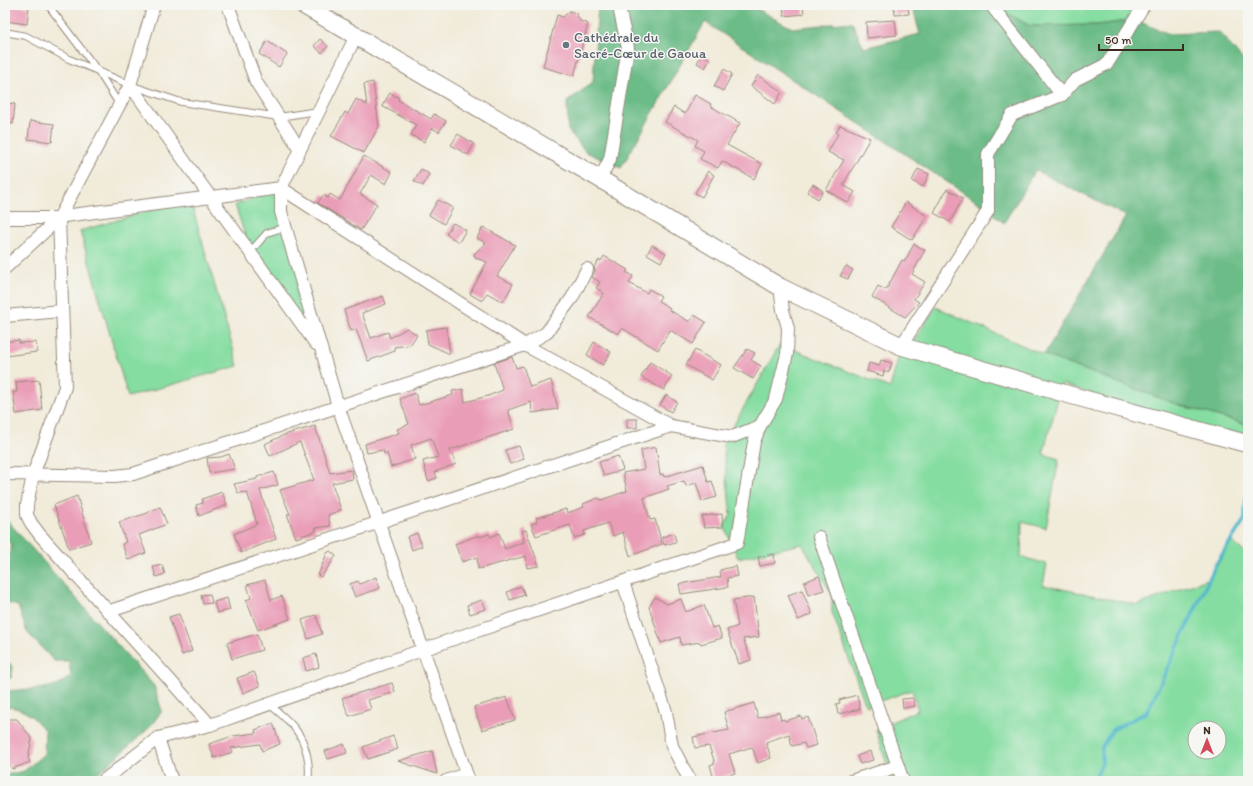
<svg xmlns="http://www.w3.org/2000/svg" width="1253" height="786" font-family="Itim,sans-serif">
	<rect width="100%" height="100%" fill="#f6f6f2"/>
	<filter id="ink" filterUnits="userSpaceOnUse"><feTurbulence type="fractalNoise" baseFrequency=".025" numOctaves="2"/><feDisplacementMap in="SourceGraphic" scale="8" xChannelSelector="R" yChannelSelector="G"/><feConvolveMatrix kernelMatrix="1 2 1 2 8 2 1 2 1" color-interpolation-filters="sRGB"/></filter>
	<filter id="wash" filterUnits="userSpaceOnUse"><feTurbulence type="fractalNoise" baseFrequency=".012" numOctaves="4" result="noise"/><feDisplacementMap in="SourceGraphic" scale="16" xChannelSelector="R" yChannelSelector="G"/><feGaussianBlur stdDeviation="0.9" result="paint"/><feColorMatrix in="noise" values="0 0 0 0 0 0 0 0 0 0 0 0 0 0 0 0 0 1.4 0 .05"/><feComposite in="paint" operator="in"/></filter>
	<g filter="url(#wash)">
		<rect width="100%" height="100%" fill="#f1ebd9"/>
		<!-- green -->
		<g fill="#85dda1" stroke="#608460" fill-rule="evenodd">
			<path d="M993 5H1135V20L1097 25 1030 26Z"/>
			<path d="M281 188 321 351 249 247 235 205Z"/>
			<path d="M190 199 238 366 128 397 80 231Z"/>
			<path d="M936 307 1044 355 1176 404 1248 425V444L1062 384 1043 454 1059 459 1046 528 1022 522 1021 557 1047 564 1043 585 1138 605 1210 578 1231 541 1248 555V781H892L876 729 918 710 912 690 866 706 832 612V594L802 544 738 558 724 526 731 515 723 444 780 344 890 388 899 355 913 342ZM1195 728H1219V752H1195Z"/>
		</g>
		<!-- forest -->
		<g fill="#6cbc87" stroke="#547352">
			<path d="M598 5H749L792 28 852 22 864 48 920 34 912 5H993L1030 26 1097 25 1135 20 1169 34 1219 32 1248 66V425L1176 404 1044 355 1126 216 1035 170 1004 223 979 203 705 22 621 168 586 152 568 130 567 102 593 82Z"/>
			<path d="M5 518 154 686 162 711 149 728 90 781H5V775L24 771 44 754 45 731C34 717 23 707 5 707V691C31 688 50 693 71 676L69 661H54L27 632 18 606 5 602V559L10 553 12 545 5 539Z"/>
			<path d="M5 657 13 668 11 678 5 679Z"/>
		</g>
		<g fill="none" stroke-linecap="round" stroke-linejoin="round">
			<!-- stream -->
			<path stroke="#51b8cf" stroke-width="3.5" d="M1094 781 1102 763V747L1112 730 1147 712 1216 564 1245 519 1246 498 1248 496"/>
		</g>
		<g id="blocks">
			<!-- building -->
			<g fill="#ea9db7">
				<path d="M5 5 29 7 27 24 5 21Z"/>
				<path d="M783 5H803L804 14 784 16Z"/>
				<path d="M894 5H908L909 14 895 15Z"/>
				<path d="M570 11 576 13 580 21 588 24 574 76 543 67 557 15 563 17Z"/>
				<path d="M895 20 897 35 867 38 866 22Z"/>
				<path d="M320 39 328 46 322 53 314 46Z"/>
				<path d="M267 41 287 54 279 67 259 54Z"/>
				<path d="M702 54 710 59 705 68 697 63Z"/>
				<path d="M724 69 732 74 723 91 714 86Z"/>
				<path d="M758 75 782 92 775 104 751 86Z"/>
				<path d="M373 82 379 126 364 153 331 136 345 112 348 114 356 99 367 105 364 84Z"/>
				<path d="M390 93 399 98 398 100 431 119 434 114 446 121 439 132 432 128 424 142 411 135 416 125 382 106Z"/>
				<path d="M695 95 711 104 710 106 740 123 727 145 762 164 754 179 722 161 718 168 700 159 704 151 695 146 698 140 665 122 674 107 685 114Z"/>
				<path d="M5 103 15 104 13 124 5 123Z"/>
				<path d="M30 121 54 124 52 142 28 139Z"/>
				<path d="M840 125 870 138 843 185 855 192 848 203 826 190 844 160 828 152 838 134 836 133Z"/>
				<path d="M458 134 474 144 468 155 451 145Z"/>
				<path d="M364 156 392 172 386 184 371 175 360 194 377 204 361 230 318 203 323 195 328 198 330 194 340 200Z"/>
				<path d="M421 169 429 174 423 186 414 181Z"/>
				<path d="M918 169 929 174 923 187 912 181Z"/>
				<path d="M708 171 714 175 702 197 695 193Z"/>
				<path d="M813 184 823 191 818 199 807 192Z"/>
				<path d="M947 189 963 198 950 222 934 213Z"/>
				<path d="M438 200 453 208 444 224 429 215Z"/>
				<path d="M906 202 927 216 912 240 891 227Z"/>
				<path d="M453 223 466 230 459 242 446 234Z"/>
				<path d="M483 227 515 245 497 276 513 284 503 302 487 293 482 301 470 294 487 262 476 258 474 254 486 243 477 238Z"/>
				<path d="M914 244 925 250 912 274 925 282 914 299 919 302 905 317 872 297 878 286 886 290 902 260 905 261Z"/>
				<path d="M652 245 666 253 661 262 647 254Z"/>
				<path d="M604 256 628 270 626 272 633 276 629 283 647 293 649 289 661 296 658 301 670 308 669 310 690 322 694 315 706 322 693 344 670 330 658 350 622 328 618 334 589 317 604 293 596 288 600 282 592 277 595 271 594 267 599 260 601 261Z"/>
				<path d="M846 266 853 270 848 279 840 276Z"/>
				<path d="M383 296 386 304 362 313 371 338 388 332 390 338 407 328 417 335 410 345 394 347 395 351 368 361 356 329 351 331 344 310Z"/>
				<path d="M446 327 450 354 428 344 426 330Z"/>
				<path d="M19 340V343L36 342 37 352 5 356V342Z"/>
				<path d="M594 342 611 352 603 365 587 355Z"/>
				<path d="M747 349 755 353 751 360 761 366 753 379 734 368Z"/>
				<path d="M695 350 721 365 712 380 686 365Z"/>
				<path d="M512 357 516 368 523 366 530 387 551 380 558 409 532 413 531 402 508 410 514 429 450 450 456 464 435 472 437 478 428 481 423 461 438 457 431 438 411 445 415 459 391 467 387 453 384 454 383 450 367 453 365 444 393 435 399 433 397 429 409 424 400 399 415 393 419 405 453 395 452 391 463 389 465 402 488 396 503 390 494 363Z"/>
				<path d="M881 360 892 363 889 372 884 371 883 376 867 371 869 363 879 366Z"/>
				<path d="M650 362 672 376 664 390 641 377Z"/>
				<path d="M39 380 42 410 16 414 13 392H17L16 382Z"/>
				<path d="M666 395 677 402 671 412 660 405Z"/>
				<rect x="627" y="419" width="10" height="9"/>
				<path d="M315 426 330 473 352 470 353 479 332 483 341 510 328 515 330 526 315 528 316 531 296 538 287 514H290L280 490 314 480 300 442 270 456 265 444 284 435Z"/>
				<path d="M519 446 524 459 510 464 505 450Z"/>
				<path d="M656 447 660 475 663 474 664 477 703 465 708 482 712 481 717 497 702 501 696 483 686 486 684 481 667 486 669 489 644 498 650 520 655 519 662 544 630 556 623 532 613 536 608 523 584 531 585 535 574 538 570 525 536 536 531 524 537 522 536 518 566 509 567 513 584 507 583 504 598 498 601 500 627 491 623 473 644 469 641 450Z"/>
				<path d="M229 454 235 469 209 473 207 458 221 457Z"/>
				<path d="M618 456 623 470 604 476 599 462Z"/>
				<path d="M274 472 278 485 260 490 276 539 241 553 234 534 257 524 247 492 238 493 234 484 257 479V477Z"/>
				<path d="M222 492 227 505 199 516 196 505 203 503 202 499Z"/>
				<path d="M77 496 91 542 69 549 54 505Z"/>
				<path d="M160 507 167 524 139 535 146 553 128 560 122 544 126 542 119 522 148 513V512Z"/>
				<path d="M722 514 723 527 704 528 702 516Z"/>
				<path d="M526 530 539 566 527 568 526 556 478 569 477 557 462 562 455 544 479 535 480 537 489 534 491 537 499 533 505 549 524 542 522 531Z"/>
				<path d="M417 533 422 546 412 550 407 537Z"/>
				<path d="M674 533 676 542 664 545 662 537Z"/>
				<path d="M330 551 336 556 321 577 318 575 327 553Z"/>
				<path d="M774 554 775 563 760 566 758 557Z"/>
				<path d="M162 565 165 574 156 577 153 567Z"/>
				<path d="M736 566 738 576 727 578 728 587 681 594 679 584 721 577 720 570Z"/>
				<path d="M819 576 824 590 808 595 804 582Z"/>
				<path d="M376 577 380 588 355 597 350 584 358 581 360 584Z"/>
				<path d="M265 580 271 600 282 596 290 619 258 630 246 600 251 598 247 585Z"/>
				<path d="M521 586 525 595 510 600 507 592Z"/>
				<path d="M802 590 812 614 798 620 788 595Z"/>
				<path d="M210 594 212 603 203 604 201 595Z"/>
				<path d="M655 597 667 604 681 599 686 612 704 605 712 628 718 626 722 638 701 644 700 642 681 645 680 637 661 643 649 607Z"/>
				<path d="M754 597 759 637 743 639 751 660 739 664 727 630 738 626 733 600Z"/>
				<path d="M227 598 230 610 217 613 214 602Z"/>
				<path d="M482 600 486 609 470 614 467 605Z"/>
				<path d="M179 614 192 651 182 655 169 617Z"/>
				<path d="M316 615 322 634 308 639 302 620Z"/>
				<path d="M257 634 262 650 232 659 227 643Z"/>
				<path d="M316 654 319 667 306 671 303 658Z"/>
				<path d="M254 672 260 686 243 693 237 678Z"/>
				<path d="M392 683 395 692 368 700 371 709 349 716 342 698Z"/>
				<path d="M857 695 860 709 838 714 836 704 840 703 839 700Z"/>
				<path d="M507 697 515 720 482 730 474 707Z"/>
				<path d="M913 698 915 706 903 708 902 699Z"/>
				<path d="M754 703 758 718 779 712 781 720 784 719 785 721 801 716 802 719 808 717 817 745 806 748 804 743 792 746 789 734 766 742 771 758 758 763 752 747 729 754 735 773 714 779 710 765 715 763 709 746 695 748 693 737 729 730 724 712Z"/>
				<path d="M5 719H17L32 739 28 758 30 762 12 769 10 765 5 764Z"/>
				<path d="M273 723 280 744 262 751 260 744 231 748 233 752 214 758 209 744 233 736 256 733 255 730Z"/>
				<path d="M393 736 398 749 368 759 363 747Z"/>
				<path d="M344 744 347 753 328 759 325 751Z"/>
				<path d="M432 751 437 774 398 761Z"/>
				<path d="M870 751 873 760 860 764 857 756Z"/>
			</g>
		</g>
	</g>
	<g filter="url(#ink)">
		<use href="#blocks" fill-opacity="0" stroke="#968a7c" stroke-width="1"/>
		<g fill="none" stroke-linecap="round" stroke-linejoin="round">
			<!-- lane casing -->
			<g stroke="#968a7c" stroke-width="8">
				<g id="lane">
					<path d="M48 5 98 71 119 104"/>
					<path d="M5 32 26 36 69 59 98 71 130 85 181 102 279 117 318 111"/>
					<path d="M250 252 267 233 285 227"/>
					<path d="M269 704C278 712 289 720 296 730 306 743 311 765 308 781"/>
				</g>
			</g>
			<!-- street casing -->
			<g stroke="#968a7c" stroke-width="14">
				<g id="street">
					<path d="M154 5 130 85 59 218 65 387 33 475 27 505V515L31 523 40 535 210 725"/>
					<path d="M228 5 256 82 299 148"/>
					<path d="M991 5 1062 95"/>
					<path d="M356 36 281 188V212L338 406 469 781"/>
					<path d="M130 85 316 344"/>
					<path d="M600 179 610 159 628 48 620 12 621 5"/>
					<path d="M5 218H59"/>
					<path d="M5 268 59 218 64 216 281 188 525 345 671 426 732 437 760 426"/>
					<path d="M5 316 61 311"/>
					<path d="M901 346 988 211V154L1012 115 1062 95 1075 80 1107 64 1144 5"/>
					<path d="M5 474 115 476 133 474 525 345 546 333 572 298 587 269"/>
					<path d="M819 537 903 781"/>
					<path d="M623 582 666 712 672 746 690 781"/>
					<path d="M110 611 671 426"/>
					<path d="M158 738 172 781"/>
					<path d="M103 781 158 738 210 725 459 637 737 543 754 442 760 426 776 399 787 354 788 328 783 310 780 287"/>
					<path d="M446 781 466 774"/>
					<path d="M851 781 898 766"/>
				</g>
			</g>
			<!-- secondary casing -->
			<g stroke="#968a7c" stroke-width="19">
				<path id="secondary" d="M303 5 600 179 780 287 901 346 1070 395 1248 444"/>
			</g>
			<!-- lane -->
			<use href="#lane" stroke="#fff" stroke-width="6"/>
			<!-- street -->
			<use href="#street" stroke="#fff" stroke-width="12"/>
			<!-- secondary -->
			<use href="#secondary" stroke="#fff" stroke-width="17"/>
		</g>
	</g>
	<!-- markers -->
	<circle fill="#6b7280" stroke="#f6f6f2" stroke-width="1.5" cx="566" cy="45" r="4"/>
	<g text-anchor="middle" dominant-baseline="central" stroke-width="3" stroke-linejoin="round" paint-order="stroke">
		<!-- worship labels -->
		<g font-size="14" fill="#5b616d" stroke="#f6f6f2" text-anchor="start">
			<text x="574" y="37">Cathédrale du<tspan x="574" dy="16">Sacré-Cœur de Gaoua</tspan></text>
		</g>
	</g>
	<!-- margin -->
	<rect width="1253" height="786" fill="none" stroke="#f6f6f2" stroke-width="20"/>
	<!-- north arrow -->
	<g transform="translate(1207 740)"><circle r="19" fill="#f6f6f2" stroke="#aba49d"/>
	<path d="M0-3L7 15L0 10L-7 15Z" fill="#d1495b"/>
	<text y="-6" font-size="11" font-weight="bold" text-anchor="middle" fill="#3b2a1e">N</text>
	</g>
	<!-- scale -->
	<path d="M1099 44v6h84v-6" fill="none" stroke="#3b2a1e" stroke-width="2"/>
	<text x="1105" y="44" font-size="12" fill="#3b2a1e" stroke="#f6f6f2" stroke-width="3" paint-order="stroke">50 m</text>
</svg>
